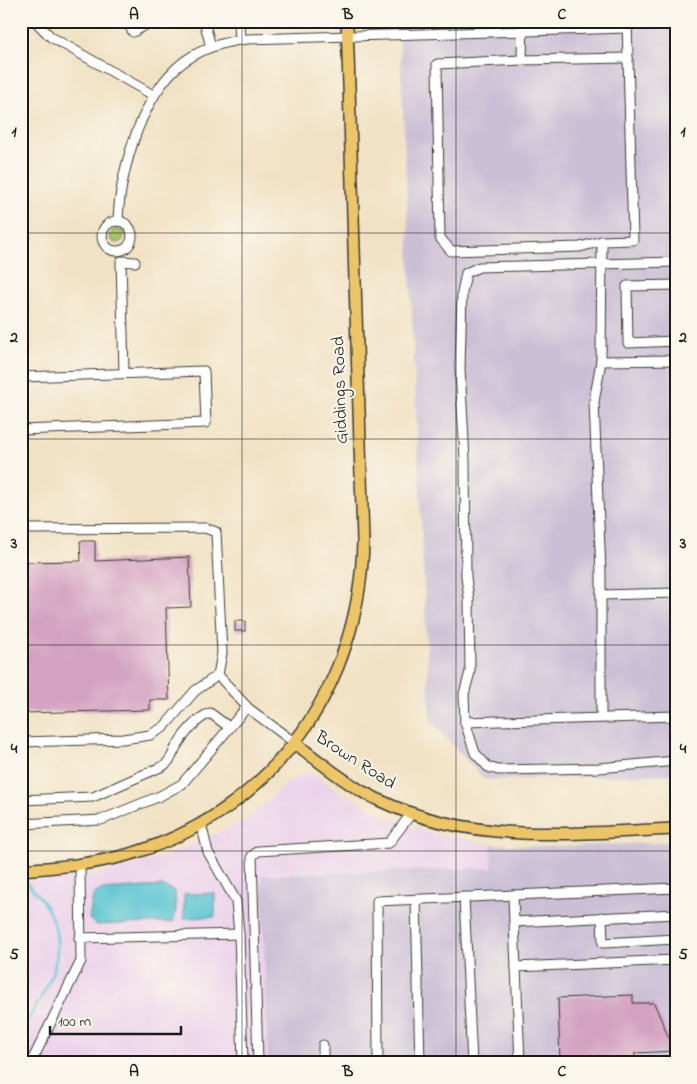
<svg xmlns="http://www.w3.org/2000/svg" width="697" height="1084" font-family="'Indie Flower',sans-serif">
	<rect width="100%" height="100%" fill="#fbf7ec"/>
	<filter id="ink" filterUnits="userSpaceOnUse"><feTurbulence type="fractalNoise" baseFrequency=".02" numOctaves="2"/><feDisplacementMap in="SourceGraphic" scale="10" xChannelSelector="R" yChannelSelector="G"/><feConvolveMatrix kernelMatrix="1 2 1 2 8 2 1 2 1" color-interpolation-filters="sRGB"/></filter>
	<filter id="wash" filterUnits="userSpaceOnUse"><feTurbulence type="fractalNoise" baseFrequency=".0096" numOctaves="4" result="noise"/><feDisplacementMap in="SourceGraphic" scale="20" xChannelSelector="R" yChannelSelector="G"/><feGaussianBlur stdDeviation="1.12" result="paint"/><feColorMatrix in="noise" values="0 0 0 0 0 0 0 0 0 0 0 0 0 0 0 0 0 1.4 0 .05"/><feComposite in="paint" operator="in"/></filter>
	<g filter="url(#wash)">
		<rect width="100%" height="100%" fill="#f1e2c5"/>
		<!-- built -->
		<path fill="#ebd1eb" d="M306 773 316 775 338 791 390 818 432 834 491 844 493 868 262 876 268 1063H21V881L94 875 166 856 246 820 292 779Z"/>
		<!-- industrial -->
		<g fill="#cbbfd5">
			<path d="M399 21H676V774L485 780 430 720Z"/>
			<path d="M676 842V1063H268L262 875 492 868 491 844 549 847Z"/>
		</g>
		<!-- green -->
		<circle fill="#a8c46b" stroke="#627044" cx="117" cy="236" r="7"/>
		<!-- water -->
		<g fill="#58c3d2" stroke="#3a7077">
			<path d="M162 886 175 891 176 913 173 922 97 925 89 919 93 895 101 890Z"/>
			<path d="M215 893V917L184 918V894Z"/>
		</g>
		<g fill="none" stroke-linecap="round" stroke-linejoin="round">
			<!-- stream -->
			<path stroke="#58c3d2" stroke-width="2.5" d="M21 1032C45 990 76 950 43 902 38 895 31 888 26 882"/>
		</g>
		<g id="blocks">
			<!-- building -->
			<g fill="#d3a1c1">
				<path d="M80 541H95V561L189 557 191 607 166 608 169 700H150V710L21 713V562L81 561Z"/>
				<rect x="235" y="621" width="10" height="10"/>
				<path d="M633 995V1003H654L669 1038H674V1051L635 1053V1063H560L558 998Z"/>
			</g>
		</g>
	</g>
	<g filter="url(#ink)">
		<use href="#blocks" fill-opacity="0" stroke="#3c3a35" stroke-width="1"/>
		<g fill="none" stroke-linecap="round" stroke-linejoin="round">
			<!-- minor casing -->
			<g stroke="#3c3a35" stroke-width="11">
				<g id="minor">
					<path d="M35 21 51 37 153 95"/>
					<path d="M126 21 133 32 153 21"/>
					<path d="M204 21 211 47"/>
					<path d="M239 21 240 40"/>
					<path d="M523 21 522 60 628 58"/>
					<path d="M522 60 437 64 440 238 451 251 580 247 602 241"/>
					<circle cx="117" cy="236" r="15"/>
					<path d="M118 221C119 188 126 161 137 131 159 76 186 46 247 39L628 28"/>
					<path d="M676 262 479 267 466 273 462 293 460 369 465 459 466 577 469 599 470 672 464 694 465 722 475 753 488 767 498 770 599 768 676 761"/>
					<path d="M676 285 627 286 628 343 676 341"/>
					<path d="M601 361 676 360"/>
					<path d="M124 373 121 261 135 262"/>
					<path d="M21 377 204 371 206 423 21 430"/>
					<path d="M21 529 205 528 216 532 222 653 218 675 195 691 164 727 150 735 123 739 21 742"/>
					<path d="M601 595 676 593"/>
					<path d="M218 675 248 708 295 743"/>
					<path d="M601 718V573L594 402 601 361 602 241 633 240 627 21"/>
					<path d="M465 722 676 716"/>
					<path d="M21 800 93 797 163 766C171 761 172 755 176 747 183 735 197 718 210 713L229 727"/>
					<path d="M21 824 101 820 160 796 182 784 247 707"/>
					<path d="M513 895 514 922 676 914"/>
					<path d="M464 897 472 1063"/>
					<path d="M416 899 420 1063"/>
					<path d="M602 917 603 943 676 939"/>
					<path d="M514 922 516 967 676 960"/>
					<path d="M239 934 243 1063"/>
					<path d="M79 938 239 934 236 901 208 852 201 824"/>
					<path d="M516 967 520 1063"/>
					<path d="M323 1045V1063"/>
					<path d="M31 1063 81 961 80 865"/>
					<path d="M258 1063 252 856 258 851 389 843 411 814"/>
					<path d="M378 1063 377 901 676 888"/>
				</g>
			</g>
			<!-- major casing -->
			<g stroke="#3c3a35" stroke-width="14">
				<g id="major">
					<path d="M295 743C317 760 339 778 363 792 463 847 567 833 676 829"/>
					<path d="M21 870C60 867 99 864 137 852 275 808 361 684 363 540L347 21"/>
				</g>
			</g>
			<!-- path -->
			<path stroke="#3c3a35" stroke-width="2" stroke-dasharray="1 4" stroke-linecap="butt" d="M21 892 25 891"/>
			<!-- minor -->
			<use href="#minor" stroke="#fff" stroke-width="9"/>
			<!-- major -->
			<use href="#major" stroke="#edc569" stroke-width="11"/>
		</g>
	</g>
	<!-- grid -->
	<path fill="none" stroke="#1c1c1c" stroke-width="1" stroke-opacity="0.55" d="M242 21V1063M456 21V1063M21 233H676M21 439H676M21 645H676M21 851H676"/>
	<g text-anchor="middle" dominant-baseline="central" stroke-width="4" stroke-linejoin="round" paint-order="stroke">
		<!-- street labels -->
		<g font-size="18" fill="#1c1c1c" stroke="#fbf7ec">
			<text transform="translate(341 390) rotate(-92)">Giddings Road</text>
			<text transform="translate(355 761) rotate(33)">Brown Road</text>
		</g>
	</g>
	<!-- margin -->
	<rect width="697" height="1084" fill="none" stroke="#fbf7ec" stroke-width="55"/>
	<!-- scale -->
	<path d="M50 1026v8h131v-8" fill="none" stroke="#1c1c1c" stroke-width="2.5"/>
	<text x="58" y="1026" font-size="15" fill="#1c1c1c" stroke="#fbf7ec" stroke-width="4" paint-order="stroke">100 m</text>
	<rect x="28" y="28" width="642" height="1028" fill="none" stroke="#1c1c1c" stroke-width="2"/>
	<g font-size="16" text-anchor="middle" font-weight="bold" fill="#1c1c1c">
		<text x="134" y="19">A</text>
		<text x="348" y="19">B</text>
		<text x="562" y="19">C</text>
		<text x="14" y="136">1</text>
		<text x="683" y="136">1</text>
		<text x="14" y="342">2</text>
		<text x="683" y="342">2</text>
		<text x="14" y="548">3</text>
		<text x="683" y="548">3</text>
		<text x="14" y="753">4</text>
		<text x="683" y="753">4</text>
		<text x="14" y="959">5</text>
		<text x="683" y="959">5</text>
		<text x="134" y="1076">A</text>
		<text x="348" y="1076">B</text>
		<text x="562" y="1076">C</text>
	</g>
</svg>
